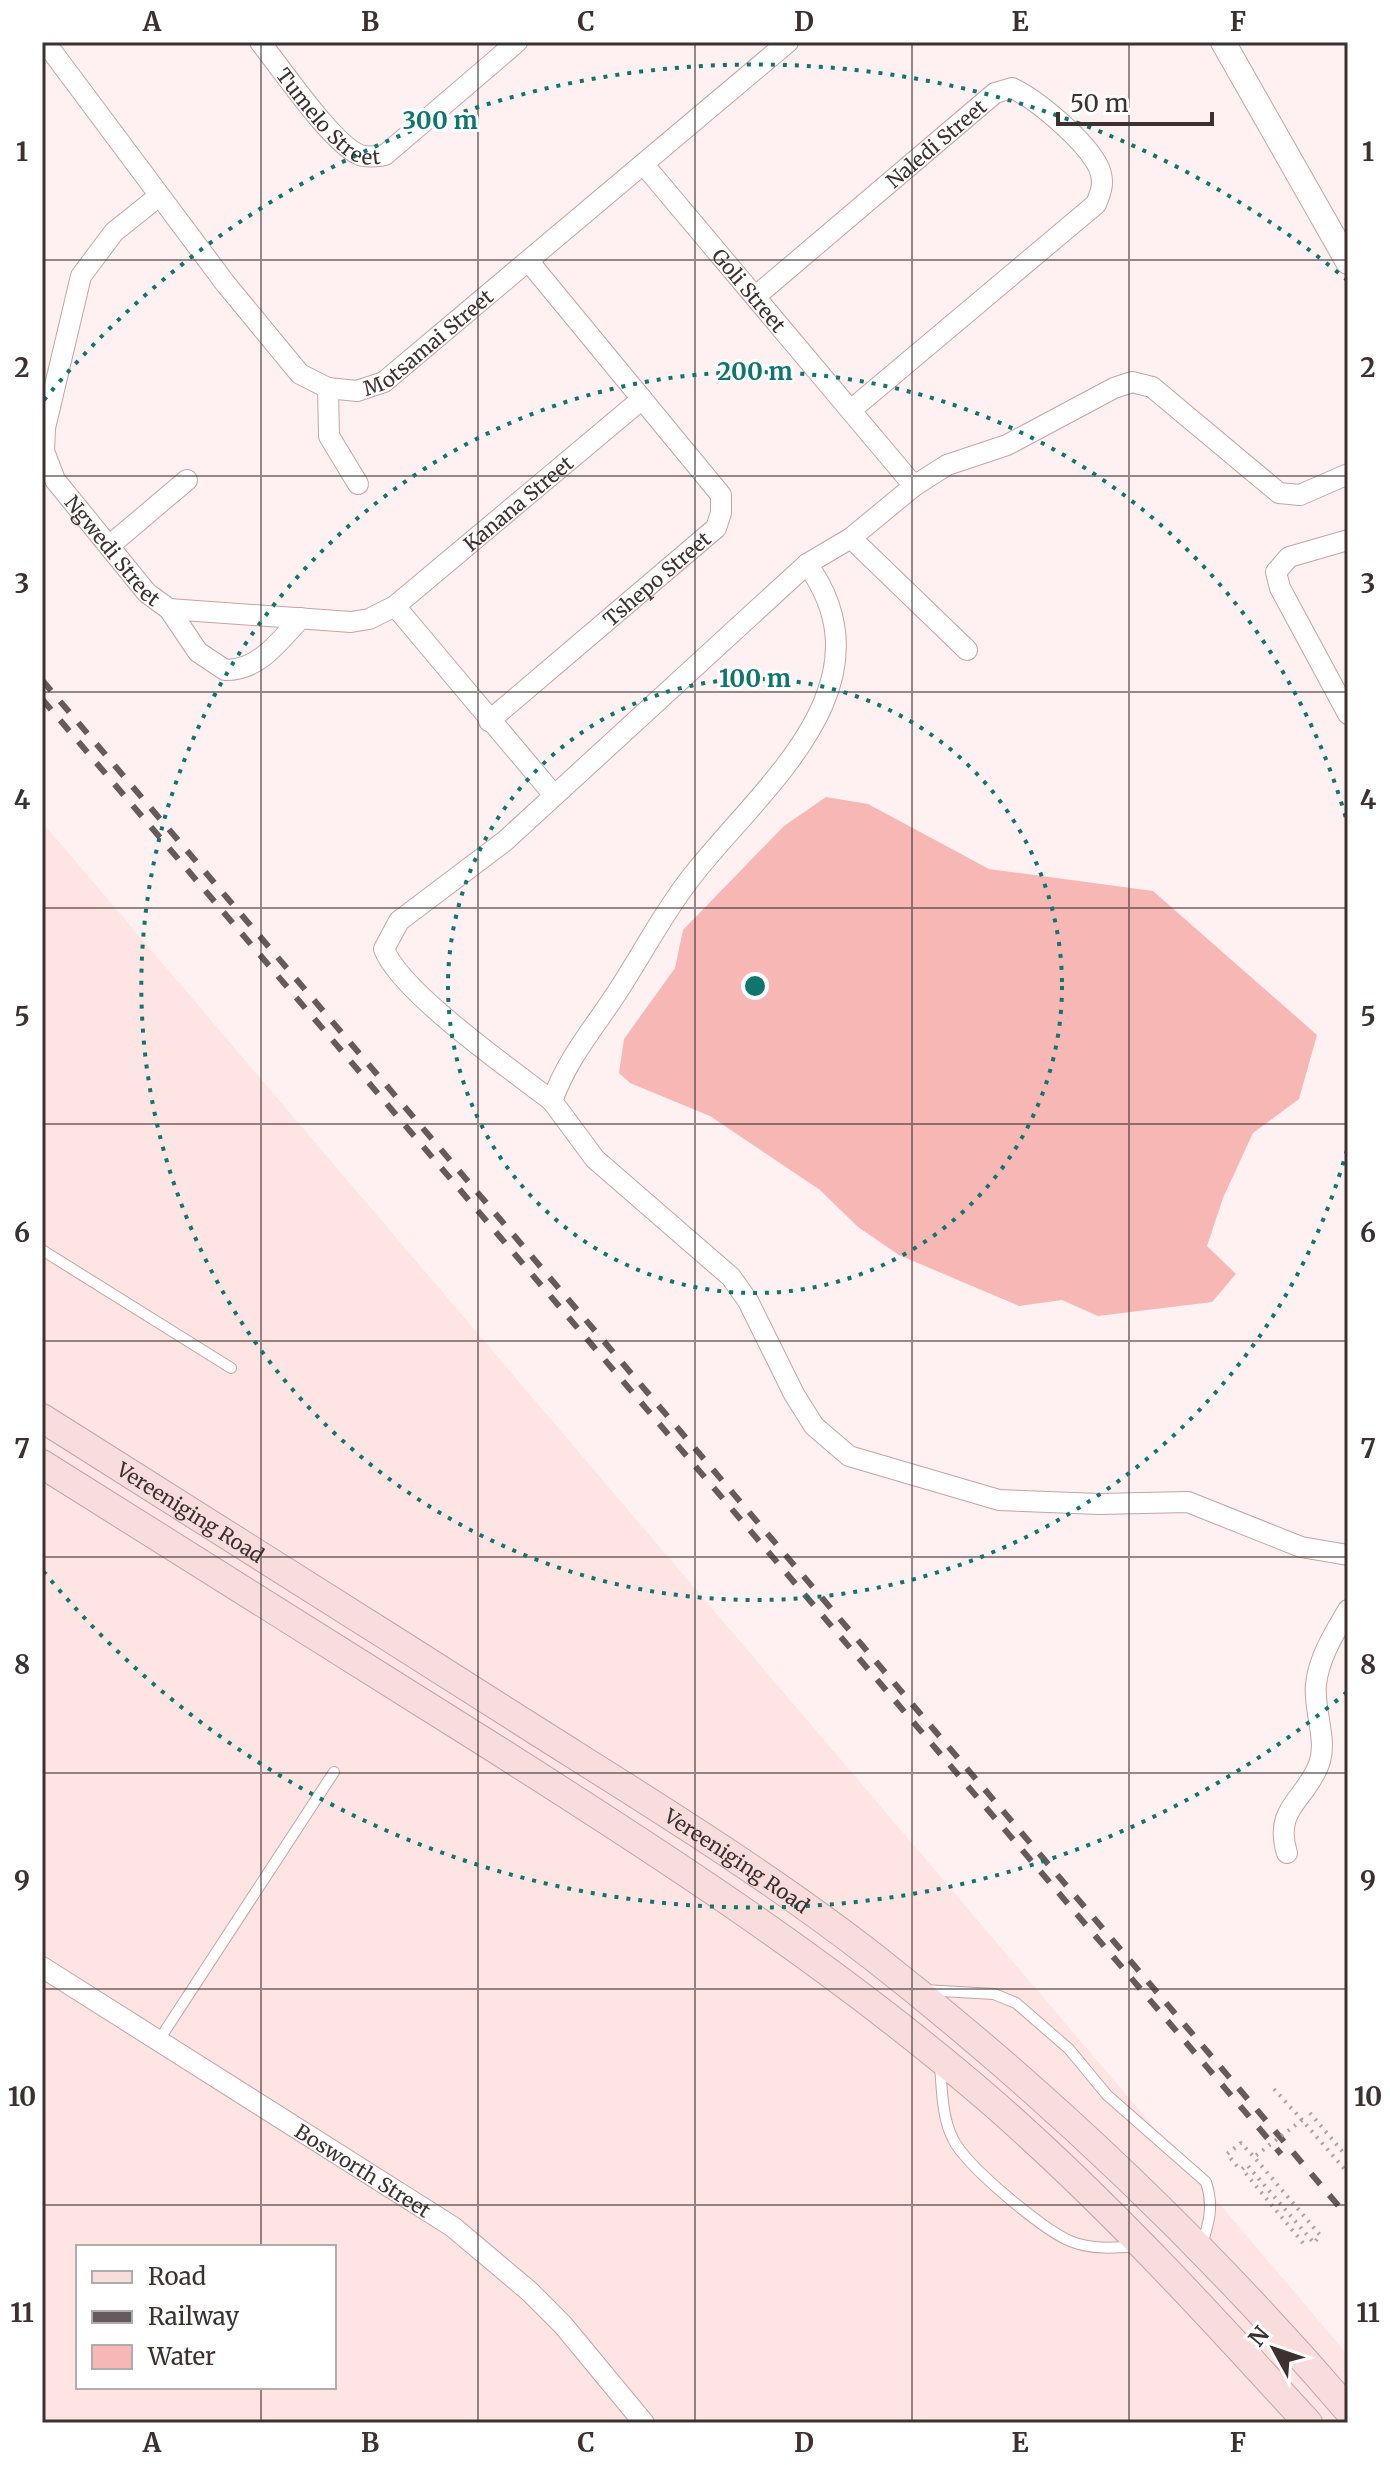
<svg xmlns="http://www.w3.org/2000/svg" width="1390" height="2465" font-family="Merriweather,serif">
	<rect width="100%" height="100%" fill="#fff1f1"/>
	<!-- built -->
	<path fill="#fee4e3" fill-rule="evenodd" d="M42 822 1348 2355V2423H42ZM78 2247H334V2387H78Z"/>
	<!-- water -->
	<path fill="#f7b7b5" d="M826 797 868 804 989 869 1153 891 1317 1035 1299 1099 1253 1133 1223 1198 1207 1246 1236 1274 1212 1302 1098 1316 1062 1300 1019 1306 899 1255 858 1227 820 1190 710 1116 630 1083 619 1073 624 1039 675 968 683 930 784 826Z"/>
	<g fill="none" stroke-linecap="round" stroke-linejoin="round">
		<!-- service casing -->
		<g stroke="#c4a4a3" stroke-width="12">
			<g id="service">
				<path d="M42 1250 231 1368"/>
				<path d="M924 1990 994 1994 1016 2003 1069 2049 1107 2095 1206 2182C1214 2206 1209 2224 1201 2247"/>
				<path d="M159 2040 334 1772"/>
				<path d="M940 2066C942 2089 942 2118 953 2139 966 2166 1042 2229 1070 2241 1091 2250 1116 2248 1138 2246"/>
			</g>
		</g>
		<!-- minor casing -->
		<g stroke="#c4a4a3" stroke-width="22">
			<g id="minor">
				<path id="s1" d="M45 42 225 283 300 374 328 388 357 391 384 382 788 42"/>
				<path id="s2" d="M260 42C281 68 333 145 360 155 368 158 377 156 385 155L517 42"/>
				<path id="s3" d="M645 166 914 486"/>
				<path id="s4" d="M159 196 114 232 81 276 45 428 44 451 55 480 147 593 169 609 351 622 369 619 395 606 642 399"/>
				<path id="s5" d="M756 296 995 93 1012 88C1038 100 1087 142 1099 168 1105 182 1101 192 1096 204L851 410"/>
				<path d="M328 388 329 436 358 484"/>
				<path d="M851 538 967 650"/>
				<path d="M1348 540 1289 557 1276 572 1280 588 1348 714"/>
				<path d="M109 546 187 480"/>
				<path d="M807 564C895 685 761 788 693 875 661 915 639 961 610 1003 586 1038 567 1061 552 1101L595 1159 731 1277 748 1301 794 1394 814 1426 849 1456 999 1500 1099 1504 1188 1502 1301 1547 1348 1555"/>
				<path d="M395 606 553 794"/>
				<path d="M169 609 198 652 225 670C259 671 280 640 301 618"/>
				<path id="s6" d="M489 721 716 528 721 513V495L530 263"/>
				<path d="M552 1101C512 1070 400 992 384 949L399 921 505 841 807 564 851 538 914 486 947 465 1007 445 1114 388 1132 382 1152 387 1279 493 1300 495 1348 474"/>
				<path d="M1287 1853C1273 1808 1306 1800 1319 1764 1328 1740 1313 1709 1316 1684 1319 1657 1335 1632 1348 1610"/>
				<path id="s7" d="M42 1967 453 2227 529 2291 563 2325 644 2423"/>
			</g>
		</g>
		<!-- tertiary casing -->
		<g stroke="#c4a4a3" stroke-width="26">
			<path id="tertiary" d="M1223 42 1348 262"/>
		</g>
		<!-- secondary casing -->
		<g stroke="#c4a4a3" stroke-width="30">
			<g id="secondary">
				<path id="s8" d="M42 1418C205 1521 369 1624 532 1728 649 1802 767 1874 876 1959 1048 2094 1205 2244 1348 2410"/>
				<path d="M42 1464C189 1556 336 1648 483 1741 660 1853 835 1966 993 2103 1106 2202 1207 2312 1308 2423"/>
			</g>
		</g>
		<!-- path -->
		<g stroke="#b0a2a2" stroke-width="4" stroke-dasharray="2 6" stroke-linecap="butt">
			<path d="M1274 2089 1302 2120"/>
			<path d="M1310 2113 1348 2158"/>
			<path d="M1237 2166 1227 2154 1241 2143 1254 2157"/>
		</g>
		<!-- service -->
		<use href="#service" stroke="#fff" stroke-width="10"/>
		<!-- minor -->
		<use href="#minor" stroke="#fff" stroke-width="20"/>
		<!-- tertiary -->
		<use href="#tertiary" stroke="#fff" stroke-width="24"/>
		<!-- secondary -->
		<use href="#secondary" stroke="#f9dddd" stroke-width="28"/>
		<!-- rail -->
		<g stroke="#675a5a" stroke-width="6" stroke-dasharray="14 14" stroke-linecap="butt">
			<path d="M42 680 1348 2217"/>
			<path d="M42 699 1281 2154"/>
		</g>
		<!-- path-bridge -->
		<path stroke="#b0a2a2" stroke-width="4" stroke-dasharray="2 6" stroke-linecap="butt" d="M1303 2243 1242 2169 1247 2165 1314 2243 1320 2235 1254 2157 1302 2120 1348 2173"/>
	</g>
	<!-- grid -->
	<path fill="none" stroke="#3d3030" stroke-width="2" stroke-opacity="0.55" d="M261 42V2247M478 42V2423M695 42V2423M912 42V2423M1129 42V2423M42 260H1348M42 476H1348M42 692H1348M42 908H1348M42 1124H1348M42 1341H1348M42 1557H1348M42 1773H1348M42 1989H1348M42 2205H1348M261 2387V2423"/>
	<!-- distance rings -->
	<g fill="none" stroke="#0f766e" stroke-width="4" stroke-dasharray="4 8">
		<circle cx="755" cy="986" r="307"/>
		<path d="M1347 1150A614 614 0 1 1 1347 822"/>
		<path d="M1347 1692A921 921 0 0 1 44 1572M44 400A921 921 0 0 1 1347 280"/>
	</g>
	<g text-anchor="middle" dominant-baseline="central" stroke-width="6" stroke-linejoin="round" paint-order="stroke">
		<!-- street labels -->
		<g font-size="20" fill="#3d3030" stroke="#fff">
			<text stroke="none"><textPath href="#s2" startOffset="104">Tumelo Street</textPath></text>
			<text stroke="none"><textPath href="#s5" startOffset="236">Naledi Street</textPath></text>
			<text stroke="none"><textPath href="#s3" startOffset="162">Goli Street</textPath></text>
			<text stroke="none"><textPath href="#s1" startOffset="566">Motsamai Street</textPath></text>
			<text stroke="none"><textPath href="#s4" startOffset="886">Kanana Street</textPath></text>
			<text stroke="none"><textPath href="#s4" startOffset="414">Ngwedi Street</textPath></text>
			<text stroke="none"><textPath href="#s6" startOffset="220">Tshepo Street</textPath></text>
			<text stroke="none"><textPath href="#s8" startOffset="176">Vereeniging Road</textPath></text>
			<text stroke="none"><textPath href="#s8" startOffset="824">Vereeniging Road</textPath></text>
			<text stroke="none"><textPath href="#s7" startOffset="380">Bosworth Street</textPath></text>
		</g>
	</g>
	<circle cx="755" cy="986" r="12" fill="#0f766e" stroke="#fff" stroke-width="4"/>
	<g font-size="24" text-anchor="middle" font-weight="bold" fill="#0f766e" stroke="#fff" stroke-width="6" stroke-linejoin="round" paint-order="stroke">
		<text x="440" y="129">300 m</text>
		<text x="755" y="380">200 m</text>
		<text x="755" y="687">100 m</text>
	</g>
	<!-- border -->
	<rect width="1390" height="2465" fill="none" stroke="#ffffff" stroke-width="88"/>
	<!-- legend -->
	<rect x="76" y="2245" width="260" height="144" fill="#ffffff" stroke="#b1acac" stroke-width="2"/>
	<rect x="92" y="2271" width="40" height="12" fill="#f9dddd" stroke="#b1acac" stroke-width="2"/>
	<text x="148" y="2285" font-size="24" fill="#3d3030">Road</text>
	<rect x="92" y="2311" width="40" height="12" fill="#675a5a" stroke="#b1acac" stroke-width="2"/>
	<text x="148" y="2325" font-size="24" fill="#3d3030">Railway</text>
	<rect x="92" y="2345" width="40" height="24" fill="#f7b7b5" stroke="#b1acac" stroke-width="2"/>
	<text x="148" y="2365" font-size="24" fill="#3d3030">Water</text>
	<!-- north arrow -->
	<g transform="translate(1274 2349) rotate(310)" stroke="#ffffff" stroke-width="6" paint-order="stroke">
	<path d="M0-6L14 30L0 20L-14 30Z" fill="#3d3030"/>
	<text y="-12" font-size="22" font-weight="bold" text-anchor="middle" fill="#3d3030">N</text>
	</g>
	<!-- scale -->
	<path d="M1058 112v12h154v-12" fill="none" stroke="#3d3030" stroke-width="4"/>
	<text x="1070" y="112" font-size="24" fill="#3d3030" stroke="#ffffff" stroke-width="6" paint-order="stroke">50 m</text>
	<rect x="44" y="44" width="1302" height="2377" fill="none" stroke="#3d3030" stroke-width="3"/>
	<g font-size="26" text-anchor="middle" font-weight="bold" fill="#3d3030">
		<text x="152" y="31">A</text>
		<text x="370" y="31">B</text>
		<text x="586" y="31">C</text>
		<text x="804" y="31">D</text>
		<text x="1020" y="31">E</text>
		<text x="1238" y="31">F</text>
		<text x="22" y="161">1</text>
		<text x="1368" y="161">1</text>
		<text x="22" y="377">2</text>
		<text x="1368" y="377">2</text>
		<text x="22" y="593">3</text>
		<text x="1368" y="593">3</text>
		<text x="22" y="809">4</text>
		<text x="1368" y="809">4</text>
		<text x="22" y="1026">5</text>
		<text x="1368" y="1026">5</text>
		<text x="22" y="1242">6</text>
		<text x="1368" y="1242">6</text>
		<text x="22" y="1458">7</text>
		<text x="1368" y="1458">7</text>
		<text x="22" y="1674">8</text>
		<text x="1368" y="1674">8</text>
		<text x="22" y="1890">9</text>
		<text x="1368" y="1890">9</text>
		<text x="22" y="2106">10</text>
		<text x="1368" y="2106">10</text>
		<text x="22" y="2322">11</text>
		<text x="1368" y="2322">11</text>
		<text x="152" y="2452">A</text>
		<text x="370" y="2452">B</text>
		<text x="586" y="2452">C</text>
		<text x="804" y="2452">D</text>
		<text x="1020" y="2452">E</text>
		<text x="1238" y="2452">F</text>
	</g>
</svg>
